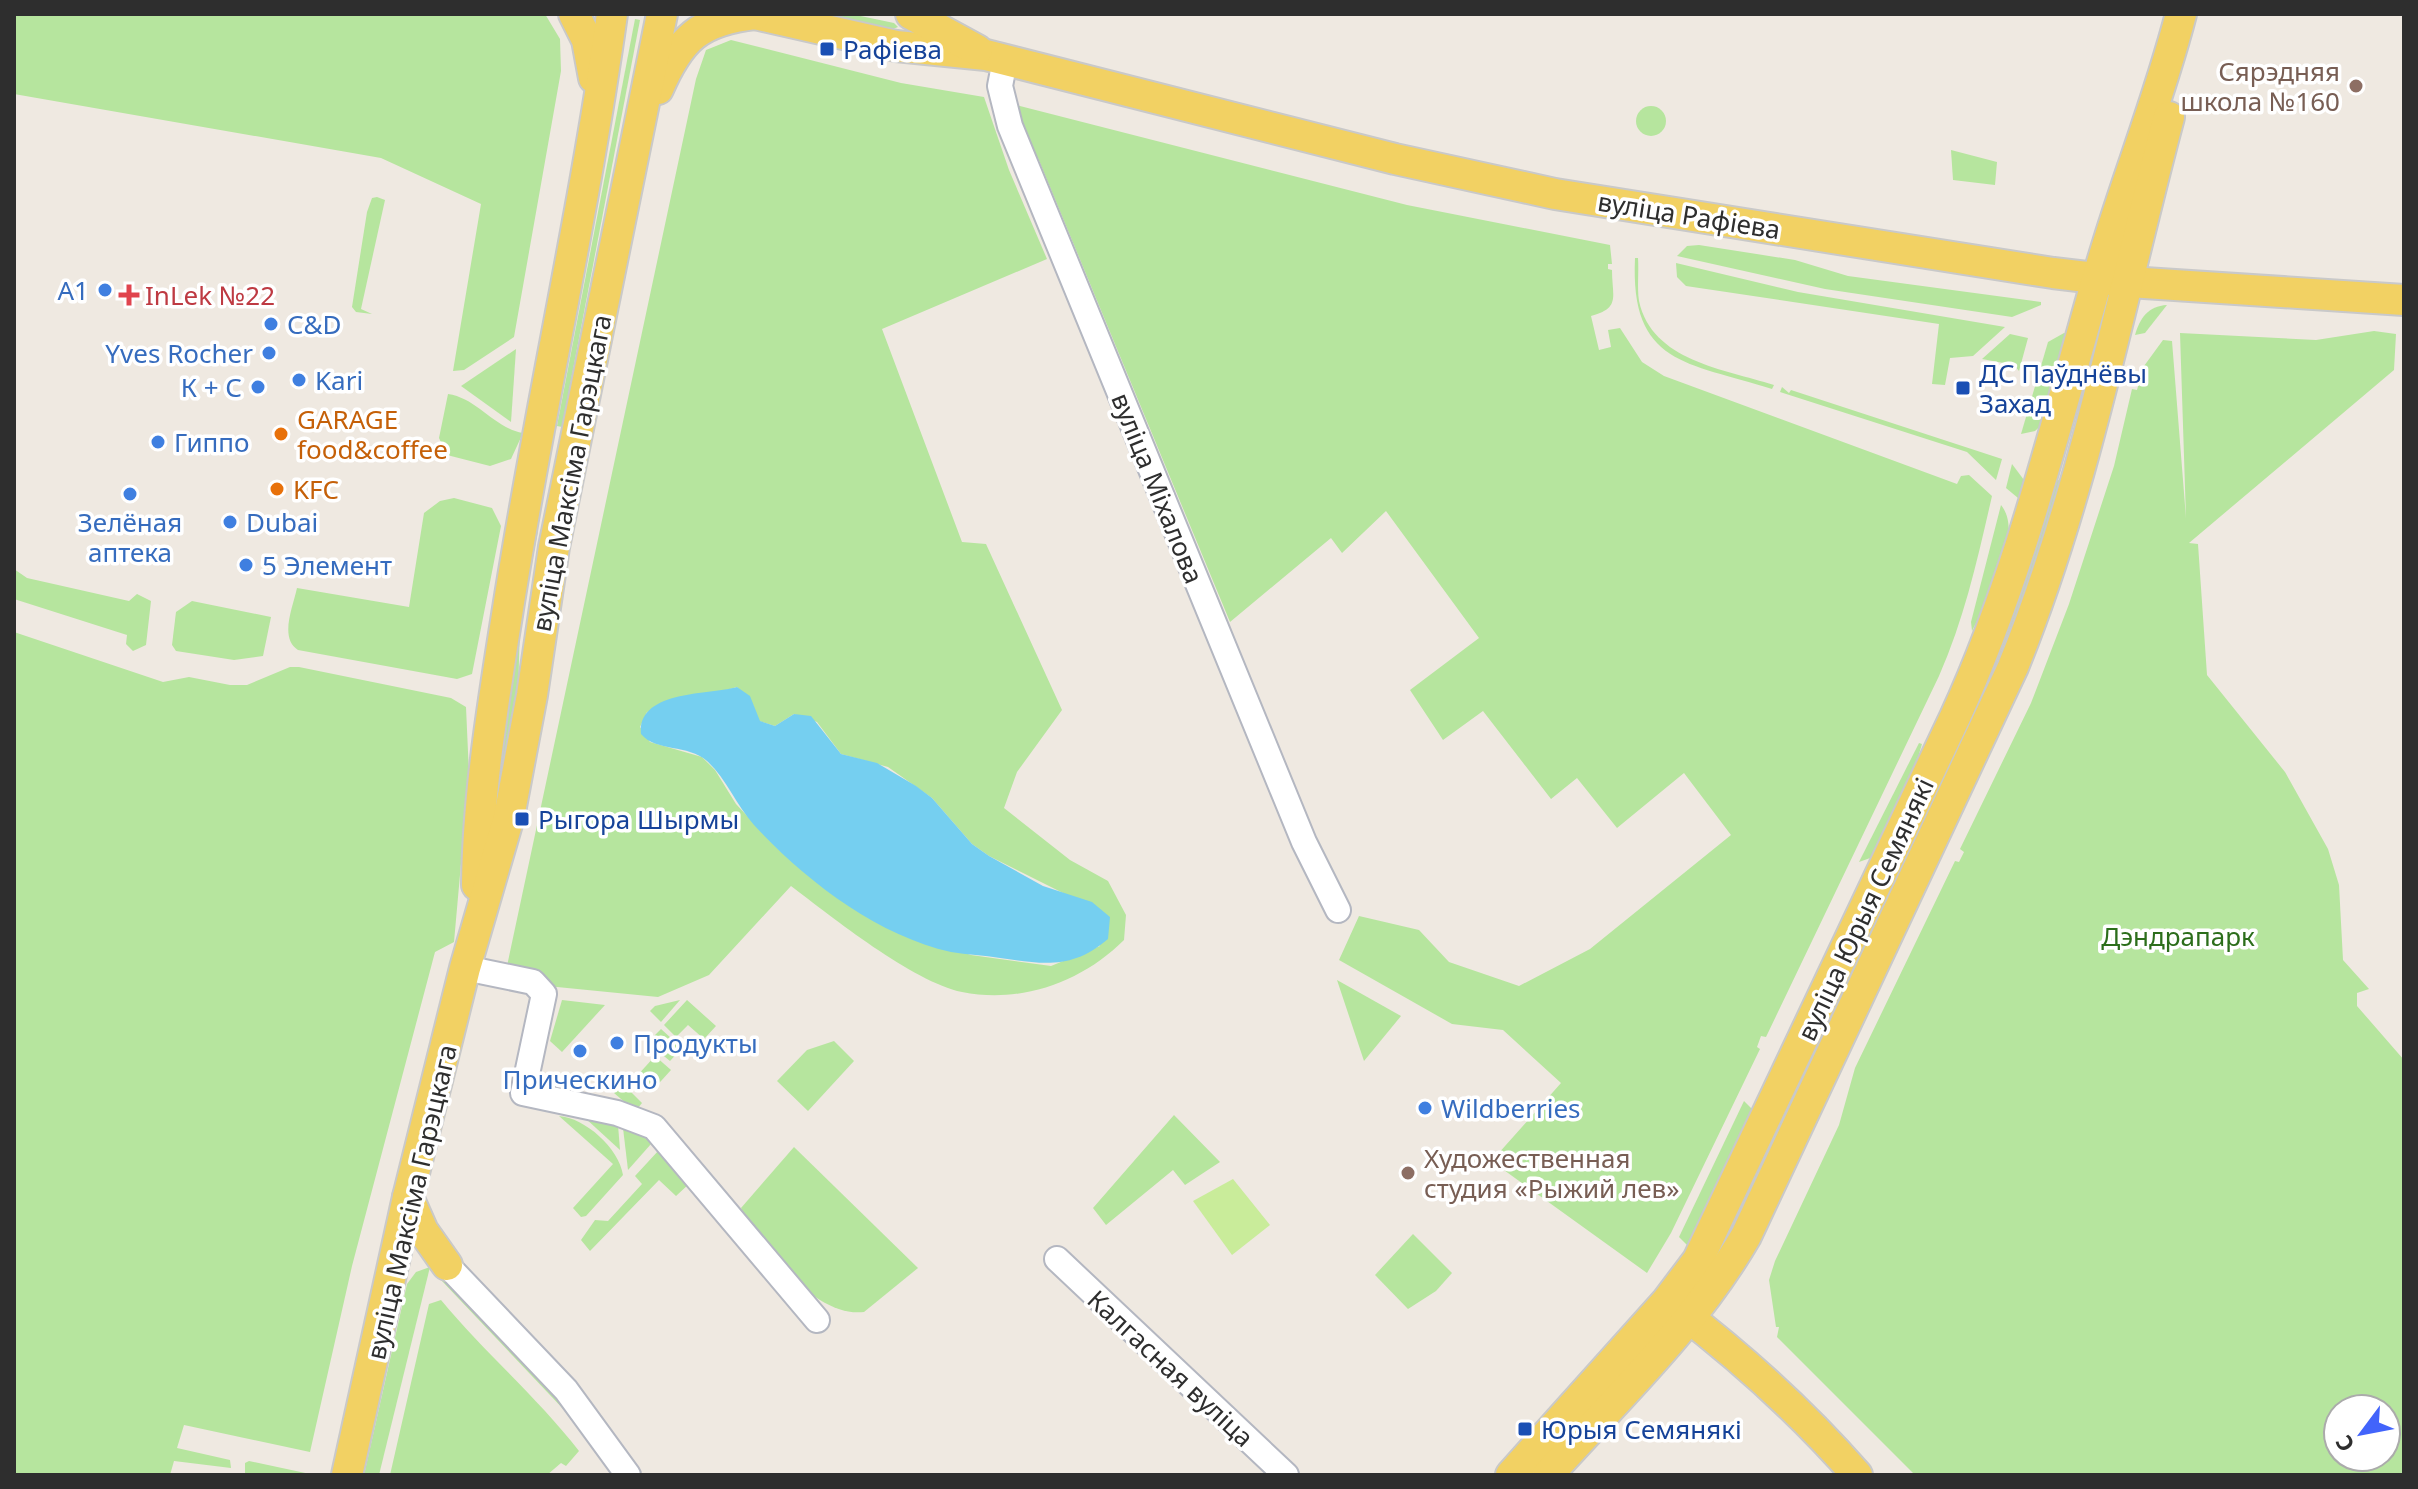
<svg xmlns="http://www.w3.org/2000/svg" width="2418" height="1489" font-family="'Noto Sans',sans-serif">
	<rect width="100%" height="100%" fill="#efe9e1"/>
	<!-- green -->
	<g fill="#b6e59e" fill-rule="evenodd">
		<path d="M14 14H545L560 39 561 71 514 337 464 370 453 371 481 204 381 158 14 94Z"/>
		<path d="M822 14H851L894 23 898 27 893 29Z"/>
		<path d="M635 19 640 20 562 427 557 426Z"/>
		<path d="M731 40 901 83 984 97 1009 170 1047 259 882 329 962 542 986 544 1062 710 1017 772 1004 808 1070 860 1108 881 1126 915 1124 940C1082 982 1021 1004 962 992 913 982 832 917 791 886L709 975 658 997 547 986 507 966 696 79 706 50ZM737 687 753 705 759 721 775 726 794 714 817 722 841 754 888 767 932 798 972 844 989 856 1065 894 1100 946 1051 966 971 955 885 926 853 908 778 849 736 804 715 770 702 757 650 742 640 727 647 712Z"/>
		<path d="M1012 104 1407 205 1610 245 1612 264H1608V269L1612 270C1612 297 1621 308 1591 316L1599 350 1611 347 1608 330 1620 328 1642 362 1664 376 1957 484 1961 476 1969 475 1992 496C1978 557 1965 617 1939 676L1766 1037 1761 1036 1757 1047 1760 1049 1671 1233 1647 1273 1497 1165V1155L1561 1083 1503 1030 1452 1024 1339 960 1359 916 1419 930 1449 962 1519 986 1590 949 1731 835 1684 773 1617 828 1577 778 1551 799 1483 711 1443 740 1410 690 1479 638 1386 511 1342 553 1331 538 1230 622 1038 158 1029 149Z"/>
		<circle cx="1651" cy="121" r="15"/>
		<path d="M1951 150 1997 162 1995 185 1953 180Z"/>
		<path d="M377 197 385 200 361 309 372 314 356 312 352 307 367 212 372 198Z"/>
		<path d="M1699 245 1795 260 1848 276 2041 302V305L2012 317 1825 289 1677 256 1687 246Z"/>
		<path d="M1635 258H1638C1639 272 1637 287 1639 301 1652 361 1724 369 1774 385L1772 389C1687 362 1630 365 1635 258Z"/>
		<path d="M1676 263 1798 292 2005 327 1973 356 1950 358 1945 385 1932 384 1939 324 1686 286 1677 277Z"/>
		<path d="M2167 305 2145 333 2135 335C2140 318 2148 306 2167 305Z"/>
		<path d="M2374 331 2396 334 2394 370 2189 543 2198 544 2207 675 2285 772 2328 849 2339 885 2343 960 2369 989 2357 993V1006L2404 1060V1475H1915L1777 1337 1779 1327H1776L1769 1280 1775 1261 1839 1125 1855 1068 1955 861 1959 862 1964 852 1960 849 2031 703 2069 604 2114 466 2132 389 2137 390 2140 379 2136 377 2163 340 2172 341 2186 518 2180 333 2316 340ZM2338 1409H2386V1457H2338Z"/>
		<path d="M2064 333 2070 334 2044 423 2035 431 2021 434 2048 342Z"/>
		<path d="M2010 334 2028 338 2019 371 2014 365 1982 359Z"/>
		<path d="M516 349 511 422 461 386Z"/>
		<path d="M1782 387 1789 393 1791 390 2002 459 1996 480 1967 452 1780 392Z"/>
		<path d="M448 394C477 398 494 428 523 433L511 459 490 466 447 455 439 438Z"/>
		<path d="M2012 464 2024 480 2018 498 2006 488Z"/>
		<path d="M2056 477 2060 482C2000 699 1881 893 1797 1101L1792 1099 1802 1068Z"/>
		<path d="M454 498 492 508 501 526 472 674 457 679 298 650C279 638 293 607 297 588L409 607 424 513 440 501Z"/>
		<path d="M2001 505C2025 534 1987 602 1972 631L1971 622Z"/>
		<path d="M535 530 538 531 520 625 518 696 493 819 503 678Z"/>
		<path d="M14 569 27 578 129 601 137 594 151 601 146 645 133 651 126 644 127 635 14 599Z"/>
		<path d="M192 601 271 617 263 656 234 660 176 651 172 645 176 612Z"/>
		<path d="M14 632 163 682 189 677 230 685H247L290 667H299L451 698 466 707 469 774 454 942 435 952 352 1266 310 1452 184 1425 177 1448 230 1460 231 1468 174 1461 170 1475H14Z"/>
		<path d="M1919 743 1922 744 1909 788 1873 857 1859 862Z"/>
		<path d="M1337 980 1401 1016 1364 1061Z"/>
		<path d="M562 1000 605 1005 562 1052 550 1041Z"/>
		<path d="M680 1000 661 1022 650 1011 655 1006Z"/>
		<path d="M687 1000 716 1026 704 1039 688 1025 676 1037 664 1025Z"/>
		<path d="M661 1029 682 1048 670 1061 659 1052 664 1046 654 1036Z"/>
		<path d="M834 1041 854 1061 808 1111 777 1081 807 1050Z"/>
		<path d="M655 1056 671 1070 651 1092 636 1077Z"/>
		<path d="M623 1084 642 1103 638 1108 628 1105 614 1093Z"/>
		<path d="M1744 1101 1754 1111 1688 1246 1679 1237Z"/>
		<path d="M1174 1115 1220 1162 1185 1185 1173 1170 1106 1225 1093 1208Z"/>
		<path d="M559 1116C585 1118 619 1148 623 1175L586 1216 581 1217 573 1208 613 1164Z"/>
		<path d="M584 1117 618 1125 620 1150Z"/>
		<path d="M623 1128 646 1136 651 1144 628 1170Z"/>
		<path d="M794 1147 918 1268 864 1312C813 1318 763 1246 741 1208Z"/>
		<path d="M659 1150 690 1183 676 1196 659 1180 590 1251 581 1240 595 1220 608 1221 642 1184 635 1176Z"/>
		<path d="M1413 1234 1452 1273 1436 1291 1408 1309 1375 1275Z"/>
		<path d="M430 1267 379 1475H364L407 1284 416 1272Z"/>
		<path d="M440 1274 571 1411 567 1413 441 1280Z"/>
		<path d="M441 1300C485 1353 537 1397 579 1451L566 1466 561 1463 547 1475H390L429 1304Z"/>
		<path d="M249 1461 310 1474V1475H245V1463Z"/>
	</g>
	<!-- pitch -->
	<path fill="#c9ec9a" d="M1233 1179 1270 1225 1232 1255 1193 1201Z"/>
	<!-- water -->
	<path fill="#75cff0" d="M737 687 750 696 760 721 775 726 794 714 811 716 841 754 877 763 916 786 932 798 972 844 989 856 1043 886 1092 902 1110 917 1108 939C1072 970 1043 964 1000 958 984 955 967 955 951 952 876 935 805 880 754 825 736 805 726 778 707 761 688 744 656 752 641 734 637 690 709 695 737 687Z"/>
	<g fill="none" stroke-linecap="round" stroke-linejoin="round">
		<!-- minor casing -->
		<g stroke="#b4b7c1" stroke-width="28">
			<g id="minor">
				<path d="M1005 60 1000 86 1010 126 1304 842 1338 910"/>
				<path d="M465 968 533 982 544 994 523 1093 617 1113 654 1127 817 1320"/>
				<path d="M1057 1259 1286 1475"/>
				<path d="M447 1265 566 1390 628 1475"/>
			</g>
		</g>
		<!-- major casing -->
		<g stroke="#c9c9c9" stroke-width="34">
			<g id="major">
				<path d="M574 14 587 40 594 78"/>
				<path d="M755 14 896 46 986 55 1395 159 1555 194 2053 273 2129 282 2404 300"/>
				<path d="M911 14 977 50"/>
				<path d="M658 89C680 38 700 20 755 14"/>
				<path d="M477 885C478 795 493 703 507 615 538 414 584 215 612 14"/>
				<path d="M408 1197 423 1231 447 1265"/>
				<path d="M1675 1307C1742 1358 1802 1412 1857 1475"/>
				<path d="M347 1475 408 1197 465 968 509 817 532 695 554 547 662 14"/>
				<path d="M1511 1475 1667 1301 1698 1260 1955 717C2019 578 2055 427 2097 280 2122 190 2158 104 2181 14"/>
				<path d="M1548 1475C1617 1398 1694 1326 1746 1236L2013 667C2085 490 2120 300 2169 117"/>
			</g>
		</g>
		<!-- minor -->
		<use href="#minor" stroke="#fff" stroke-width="24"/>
		<!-- major -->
		<use href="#major" stroke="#f2d163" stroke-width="30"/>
	</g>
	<!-- markers -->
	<g fill="#1a4fb4" stroke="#fff" stroke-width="3">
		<rect x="819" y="41" width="16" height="16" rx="4"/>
		<rect x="1955" y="380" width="16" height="16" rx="4"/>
		<rect x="514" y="811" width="16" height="16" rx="4"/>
		<rect x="1517" y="1421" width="16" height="16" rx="4"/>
	</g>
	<g fill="#8d6e63" stroke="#fff" stroke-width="3">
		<circle cx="2356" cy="86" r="8"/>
		<circle cx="1408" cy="1173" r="8"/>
	</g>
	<g fill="#3f7fe0" stroke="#fff" stroke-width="3">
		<circle cx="105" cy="290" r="8"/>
		<circle cx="271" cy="324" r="8"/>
		<circle cx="269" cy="353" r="8"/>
		<circle cx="299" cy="380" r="8"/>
		<circle cx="258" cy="387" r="8"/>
		<circle cx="158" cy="442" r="8"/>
		<circle cx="130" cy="494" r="8"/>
		<circle cx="230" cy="522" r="8"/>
		<circle cx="246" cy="565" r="8"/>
		<circle cx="617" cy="1043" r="8"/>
		<circle cx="580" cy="1051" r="8"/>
		<circle cx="1425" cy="1108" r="8"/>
	</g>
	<path fill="#e0444e" stroke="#fff" stroke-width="3" d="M125 283h8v8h8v8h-8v8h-8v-8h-8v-8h8z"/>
	<g fill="#e8710a" stroke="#fff" stroke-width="3">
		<circle cx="281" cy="434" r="8"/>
		<circle cx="277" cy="489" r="8"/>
	</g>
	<g text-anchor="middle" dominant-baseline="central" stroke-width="7" stroke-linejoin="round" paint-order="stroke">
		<!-- transit labels -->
		<g font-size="26" fill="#164399" stroke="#fff" text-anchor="start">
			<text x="843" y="49">Рафіева</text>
			<text x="1979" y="373">ДС Паўднёвы<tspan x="1979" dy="30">Захад</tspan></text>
			<text x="538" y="819">Рыгора Шырмы</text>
			<text x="1541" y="1429">Юрыя Семянякі</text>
		</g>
		<!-- education labels -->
		<g font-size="26" fill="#785e54" stroke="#fff" text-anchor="end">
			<text x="2340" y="71">Сярэдняя<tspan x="2340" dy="30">школа №160</tspan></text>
			<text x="1424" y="1158" text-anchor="start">Художественная<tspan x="1424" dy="30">студия «Рыжий лев»</tspan></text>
		</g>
		<!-- street labels -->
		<g font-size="26" fill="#2e2e2e" stroke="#fff">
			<text transform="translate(1689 215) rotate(9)">вуліца Рафіева</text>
			<text transform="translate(571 473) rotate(-79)">вуліца Максіма Гарэцкага</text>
			<text transform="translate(1158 488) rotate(68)">вуліца Міхалова</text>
			<text transform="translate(1865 909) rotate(-65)">вуліца Юрыя Семянякі</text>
			<text transform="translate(411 1202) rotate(-77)">вуліца Максіма Гарэцкага</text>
			<text transform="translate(1171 1368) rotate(43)">Калгасная вуліца</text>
		</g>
		<!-- shop labels -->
		<g font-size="26" fill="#366cbe" stroke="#fff" text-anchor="start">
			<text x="89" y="290" text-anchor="end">A1</text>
			<text x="287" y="324">C&amp;D</text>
			<text x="253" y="353" text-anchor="end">Yves Rocher</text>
			<text x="315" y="380">Kari</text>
			<text x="242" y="387" text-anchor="end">К + С</text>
			<text x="174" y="442">Гиппо</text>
			<text x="130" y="522" text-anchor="middle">Зелёная<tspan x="130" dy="30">аптека</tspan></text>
			<text x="246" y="522">Dubai</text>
			<text x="262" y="565">5 Элемент</text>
			<text x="633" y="1043">Продукты</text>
			<text x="580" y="1079" text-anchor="middle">Прическино</text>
			<text x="1441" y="1108">Wildberries</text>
		</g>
		<!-- health labels -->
		<g font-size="26" fill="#be3a42" stroke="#fff" text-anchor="start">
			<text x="145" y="295">InLek №22</text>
		</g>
		<!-- food labels -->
		<g font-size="26" fill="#c56008" stroke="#fff" text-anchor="start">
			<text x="297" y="419">GARAGE<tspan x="297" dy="30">food&amp;coffee</tspan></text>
			<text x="293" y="489">KFC</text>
		</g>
		<!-- park labels -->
		<g font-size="26" fill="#2c6e1b" stroke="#fff">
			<text x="2178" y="936">Дэндрапарк</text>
		</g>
	</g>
	<!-- border -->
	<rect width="2418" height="1489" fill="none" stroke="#2e2e2e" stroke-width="32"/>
	<!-- north arrow -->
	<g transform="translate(2362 1433) rotate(238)"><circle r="38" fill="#ffffff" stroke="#ababab" stroke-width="2"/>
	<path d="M0-6L14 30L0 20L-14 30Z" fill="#4264fb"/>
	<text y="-12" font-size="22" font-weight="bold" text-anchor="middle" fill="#2e2e2e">С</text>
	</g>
</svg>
